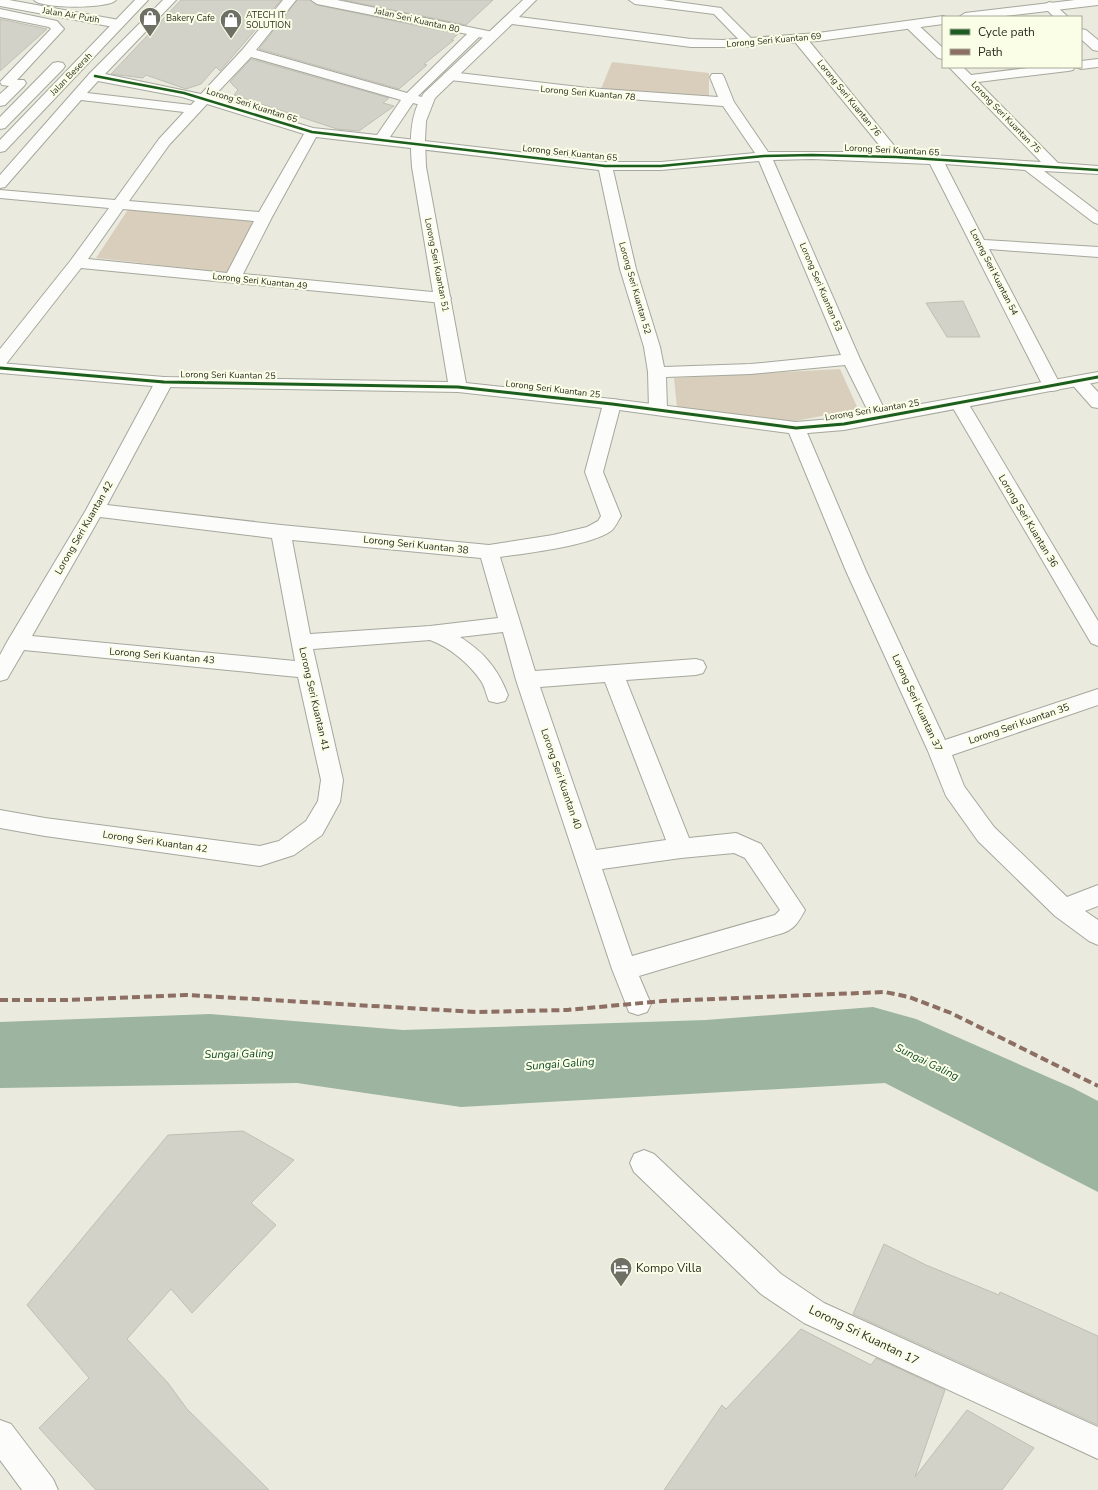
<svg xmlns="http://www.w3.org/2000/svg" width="1098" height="1490" font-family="'Nunito Sans',sans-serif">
	<rect width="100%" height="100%" fill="#eaebde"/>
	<!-- green -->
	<g fill="#d9cebc">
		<path d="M612 62 709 73V97L601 89Z"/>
		<path d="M129 208 255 220 230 273 96 258Z"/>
		<path d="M840 369 858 409 785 423 677 408 674 378Z"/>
	</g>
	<!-- water -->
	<path fill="#9cb4a0" d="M873 1007 916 1019 1073 1088 1098 1101V1192L885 1083 461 1107 297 1083 0 1088V1022L210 1014 403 1030 706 1020Z"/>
	<!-- building -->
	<g fill="#d2d2c8" stroke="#c0bfb5">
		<path d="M181 0H281L220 71 216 67 201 84 186 89 146 75 143 78 111 74Z"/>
		<path d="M297 0H310L317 5 458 34 451 40H454L424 64 427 65 399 89 259 49Z"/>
		<path d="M344 0H493L466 25Z"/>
		<path d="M0 19 47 29 0 71Z"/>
		<path d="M251 59 389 98 383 103 394 106 359 131 337 129 234 95 238 90 230 82Z"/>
		<path d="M963 301 980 337H947L926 303Z"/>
		<path d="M243 1131 294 1160 251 1203 276 1225 192 1313 171 1289 127 1339 168 1383 187 1409 269 1490H96L39 1428 89 1378 27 1305 168 1135Z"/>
		<path d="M884 1244 926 1265 999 1295 1000 1292 1098 1336V1425L853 1314Z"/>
		<path d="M801 1329 871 1365 876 1358 945 1390 915 1477 967 1410 1034 1448 1002 1490H664L722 1405 726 1409Z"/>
	</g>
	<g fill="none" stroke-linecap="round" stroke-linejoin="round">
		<!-- street casing -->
		<g stroke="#a6a79d" stroke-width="2">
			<g id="street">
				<path d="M163 0H176L105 74 201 94 243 49 283 0H296L256 50 407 93 467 34 317 4 311 0H337L493 32 499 36 493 40 479 37 418 96 430 99 432 102 430 105 425 106 413 103 390 137 605 162H661L755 153 723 106 588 96 450 80 445 79 443 76 445 73 450 72 588 88 718 97 710 77 712 74H722L724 77 734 102 768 152H885L795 42 794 39 795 36H805L900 153 1041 162 949 67H963L971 75 1035 67H1075L1073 70 1068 71 978 82 1058 163 1098 166V174L1044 171 1098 212V224L1093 222 1025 170 945 164 984 240 1098 247V257L989 249 1061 386 1058 390 1052 391 1046 390 1043 386 930 164 812 159 773 160 860 359 888 417 885 421 879 423 873 421 845 365 751 374 666 377 667 409 664 413 658 415 652 413 649 409 648 372 644 347 620 269 599 170 316 137 272 217 243 274 443 293 449 295 451 298 449 301 443 303 81 268 6 364 0 365V349L71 260 109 208 0 198V190L115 200 159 139 184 112 81 100 5 187 0 188V175L90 73ZM251 57 401 100 377 135 313 128 213 97ZM98 81 182 97 195 101 191 105 87 93ZM207 104 304 134 259 212 129 201 169 145ZM759 161 841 355 751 364 664 367 660 347 636 269 613 170H661ZM123 209 254 221 227 273 88 259Z"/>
				<path d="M629 0H663L721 8 756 43 750 47 745 46 714 14 635 4Z"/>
				<path d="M1049 2 1053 3 1068 17H1054L1043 6Z"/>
				<path d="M0 9 57 21 64 29 17 80H24L26 83 24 86 5 105 0 106V94L9 86 2 85 0 82 51 29 49 27 0 17Z"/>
				<path d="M911 21 915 22 943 48V59L938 58 907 28 905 25 907 22Z"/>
				<path d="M1081 29 1086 30 1098 40V51L1093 50 1081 39Z"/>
				<path d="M1098 59V67L1081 69 1076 67H1081V61Z"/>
				<path d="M1078 376 1084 377 1098 392V408L1092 407 1069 381 1072 377Z"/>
				<path d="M164 377 170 378 173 382 107 505 281 525 489 545 553 535 587 527 598 521 601 516 585 472 603 404 606 400 612 399 618 400 621 404 603 472 621 516C618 521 615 528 611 531 590 546 527 553 500 557L535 671 696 659 703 661 706 667 703 673 696 675 626 680 689 838 736 833 761 844 805 910C799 921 795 929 783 933L639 976 651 1004 647 1012 638 1015 629 1012 612 969 516 680 503 632 460 637C484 652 498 669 508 695L505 701 497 703 489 701C486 694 485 687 481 681 469 663 449 647 430 640L313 649 343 780 340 802 322 835 294 855 260 866 45 836 0 828V810L45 818 260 846 279 841 306 821 318 801 321 780 298 677 24 650 7 679 0 681V655L7 642 86 510 155 382 158 378ZM100 517 272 538 295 661 32 636ZM292 540 481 558 498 618 430 626 310 634ZM605 682 666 840 596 850 540 687ZM734 853 745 858 780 910 775 915 632 956 602 869 681 858Z"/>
				<path d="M959 398 965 399 968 403 1098 621V646L1091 643 950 403 953 399Z"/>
				<path d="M796 422 802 424 805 428 866 571 945 740 1098 689V705L952 755 964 786 994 827 1067 897 1098 885V906L1085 911 1098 920V945L1089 941 1055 916 978 841 946 796 928 751 846 571 787 428 790 424Z"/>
				<path d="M644 1150 654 1154 781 1274 824 1303 1098 1427V1459L804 1323 761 1294 634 1172 630 1163 634 1154Z"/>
			</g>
		</g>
		<!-- secondary casing -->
		<g stroke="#a6a79d" stroke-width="2">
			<g id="secondary">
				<path d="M0 0H9L119 20 125 24 119 28 0 6Z"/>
				<path d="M523 0H536L519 17 691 39 723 40 818 33 943 16 946 17H943V24L818 41 723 47H691L512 24 435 98 426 121 425 140 426 167 466 383 612 399 796 422 844 418 1098 372V382L844 430 796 434 612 409 458 392 164 387 0 373V363L164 377 448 382 412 167C410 141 409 115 424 93Z"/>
				<path d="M1075 0H1098V5L996 17H959L965 13Z"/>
			</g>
		</g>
		<!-- highway casing -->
		<g stroke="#a6a79d" stroke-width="2">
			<g id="highway">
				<path d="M34 0H116C110 9 40 9 34 0Z"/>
				<path d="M135 0H148L5 151 0 152V140Z"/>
				<path d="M58 62 63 63 65 66 63 69 5 128 0 129V117L53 63Z"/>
				<path d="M0 1420 11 1424 53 1479 58 1490H22L0 1460Z"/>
			</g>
		</g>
		<!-- street -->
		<use href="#street" fill="#fcfcfa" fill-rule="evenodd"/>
		<!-- secondary -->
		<use href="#secondary" fill="#fcfcfa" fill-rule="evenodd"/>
		<!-- highway -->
		<use href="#highway" fill="#fcfcfa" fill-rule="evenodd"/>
		<!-- quiet -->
		<path stroke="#8d6e63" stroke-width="4" stroke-dasharray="8 4" stroke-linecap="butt" d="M0 1000H66L186 995 476 1012 567 1010 663 1001 885 992 909 997 951 1013 1098 1086"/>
		<!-- cycleway-far1 casing -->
		<g stroke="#fbfee6" stroke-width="4">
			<path id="cycleway-far1" d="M95 76 184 93 312 132 605 166H661L764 156 812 155 896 157 1098 170"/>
		</g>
		<!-- cycleway casing -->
		<g stroke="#fbfee6" stroke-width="5">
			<path id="cycleway" d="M0 368 164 382 458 387 612 404 796 428 844 424 1098 377"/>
		</g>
		<!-- cycleway-far1 -->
		<use href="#cycleway-far1" stroke="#1b5e20" stroke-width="2.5"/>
		<!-- cycleway -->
		<use href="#cycleway" stroke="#1b5e20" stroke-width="3"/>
	</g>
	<!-- icons -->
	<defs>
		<g id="shop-pin" transform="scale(1.15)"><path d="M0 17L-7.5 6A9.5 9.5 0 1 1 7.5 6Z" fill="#6e7065" stroke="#fbfee6"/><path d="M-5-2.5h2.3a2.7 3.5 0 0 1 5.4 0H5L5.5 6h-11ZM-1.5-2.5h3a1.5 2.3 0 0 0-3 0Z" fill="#fff"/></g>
		<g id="hotel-pin" transform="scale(1.15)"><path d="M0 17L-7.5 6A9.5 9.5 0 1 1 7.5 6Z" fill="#6e7065" stroke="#fbfee6"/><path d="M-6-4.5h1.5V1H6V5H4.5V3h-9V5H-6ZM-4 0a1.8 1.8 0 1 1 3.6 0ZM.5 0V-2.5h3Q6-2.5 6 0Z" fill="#fff"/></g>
	</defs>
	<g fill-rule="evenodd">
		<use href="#shop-pin" x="150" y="18"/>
		<use href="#shop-pin" x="231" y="20"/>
		<use href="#hotel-pin" x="621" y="1268"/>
	</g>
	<g text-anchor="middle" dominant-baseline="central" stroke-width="4" stroke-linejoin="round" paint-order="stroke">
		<!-- far-street labels -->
		<g font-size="9" fill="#2c2d24" stroke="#fbfee6">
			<text transform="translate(71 15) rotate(10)">Jalan Air Putih</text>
			<text transform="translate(417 20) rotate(13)">Jalan Seri Kuantan 80</text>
			<text transform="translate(774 40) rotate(-5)">Lorong Seri Kuantan 69</text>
			<text transform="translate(71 74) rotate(-46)">Jalan Beserah</text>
			<text transform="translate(588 93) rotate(5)">Lorong Seri Kuantan 78</text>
			<text transform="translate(849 98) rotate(51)">Lorong Seri Kuantan 76</text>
			<text transform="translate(252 105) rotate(18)">Lorong Seri Kuantan 65</text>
			<text transform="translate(1006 117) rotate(46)">Lorong Seri Kuantan 75</text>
			<text transform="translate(892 150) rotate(3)">Lorong Seri Kuantan 65</text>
			<text transform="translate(570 153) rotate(6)">Lorong Seri Kuantan 65</text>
			<text transform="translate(437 265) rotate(79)">Lorong Seri Kuantan 51</text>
			<text transform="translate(994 272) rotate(63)">Lorong Seri Kuantan 54</text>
			<text transform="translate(260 281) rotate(6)">Lorong Seri Kuantan 49</text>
			<text transform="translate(821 287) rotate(67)">Lorong Seri Kuantan 53</text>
			<text transform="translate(635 288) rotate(74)">Lorong Seri Kuantan 52</text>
			<text transform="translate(228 375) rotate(1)">Lorong Seri Kuantan 25</text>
			<text transform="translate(553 389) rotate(7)">Lorong Seri Kuantan 25</text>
			<text transform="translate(872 410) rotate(-9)">Lorong Seri Kuantan 25</text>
		</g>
		<!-- far-poi labels -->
		<g font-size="9" fill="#2c2d24" stroke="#fbfee6" text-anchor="start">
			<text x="246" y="15">ATECH IT<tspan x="246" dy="10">SOLUTION</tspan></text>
			<text x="166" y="18">Bakery Cafe</text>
		</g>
		<!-- street labels -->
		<g font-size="10" fill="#2c2d24" stroke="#fbfee6">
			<text transform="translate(1028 521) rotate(59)">Lorong Seri Kuantan 36</text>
			<text transform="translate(84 528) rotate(-60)">Lorong Seri Kuantan 42</text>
			<text transform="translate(416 545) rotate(6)">Lorong Seri Kuantan 38</text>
			<text transform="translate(162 656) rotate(5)">Lorong Seri Kuantan 43</text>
			<text transform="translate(314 699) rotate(77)">Lorong Seri Kuantan 41</text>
			<text transform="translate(917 703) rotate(65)">Lorong Seri Kuantan 37</text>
			<text transform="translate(1019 724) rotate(-19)">Lorong Seri Kuantan 35</text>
			<text transform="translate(561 779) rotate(71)">Lorong Seri Kuantan 40</text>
			<text transform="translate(155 842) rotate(8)">Lorong Seri Kuantan 42</text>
		</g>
		<!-- water labels -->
		<g font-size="11" font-style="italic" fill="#0a4526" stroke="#fbfee6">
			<text transform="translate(239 1054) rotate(-1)">Sungai Galing</text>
			<text transform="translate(927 1062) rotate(26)">Sungai Galing</text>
			<text transform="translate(560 1064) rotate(-4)">Sungai Galing</text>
		</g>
		<!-- near-poi labels -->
		<g font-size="12" fill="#2c2d24" stroke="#fbfee6" text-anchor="start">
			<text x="636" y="1268">Kompo Villa</text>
		</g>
		<!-- near-street labels -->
		<g font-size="12" fill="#2c2d24" stroke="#fbfee6">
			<text transform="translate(864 1335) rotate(26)">Lorong Sri Kuantan 17</text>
		</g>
	</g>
	<!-- legend -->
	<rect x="942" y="16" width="140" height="52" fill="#fbfee6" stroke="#a8aa98"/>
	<rect x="950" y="29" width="20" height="6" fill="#1b5e20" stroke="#a8aa98"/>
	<text x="978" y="36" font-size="12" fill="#2c2d24">Cycle path</text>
	<rect x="950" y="49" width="20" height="6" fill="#8d6e63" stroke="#a8aa98"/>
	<text x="978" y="56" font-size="12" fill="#2c2d24">Path</text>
</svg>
